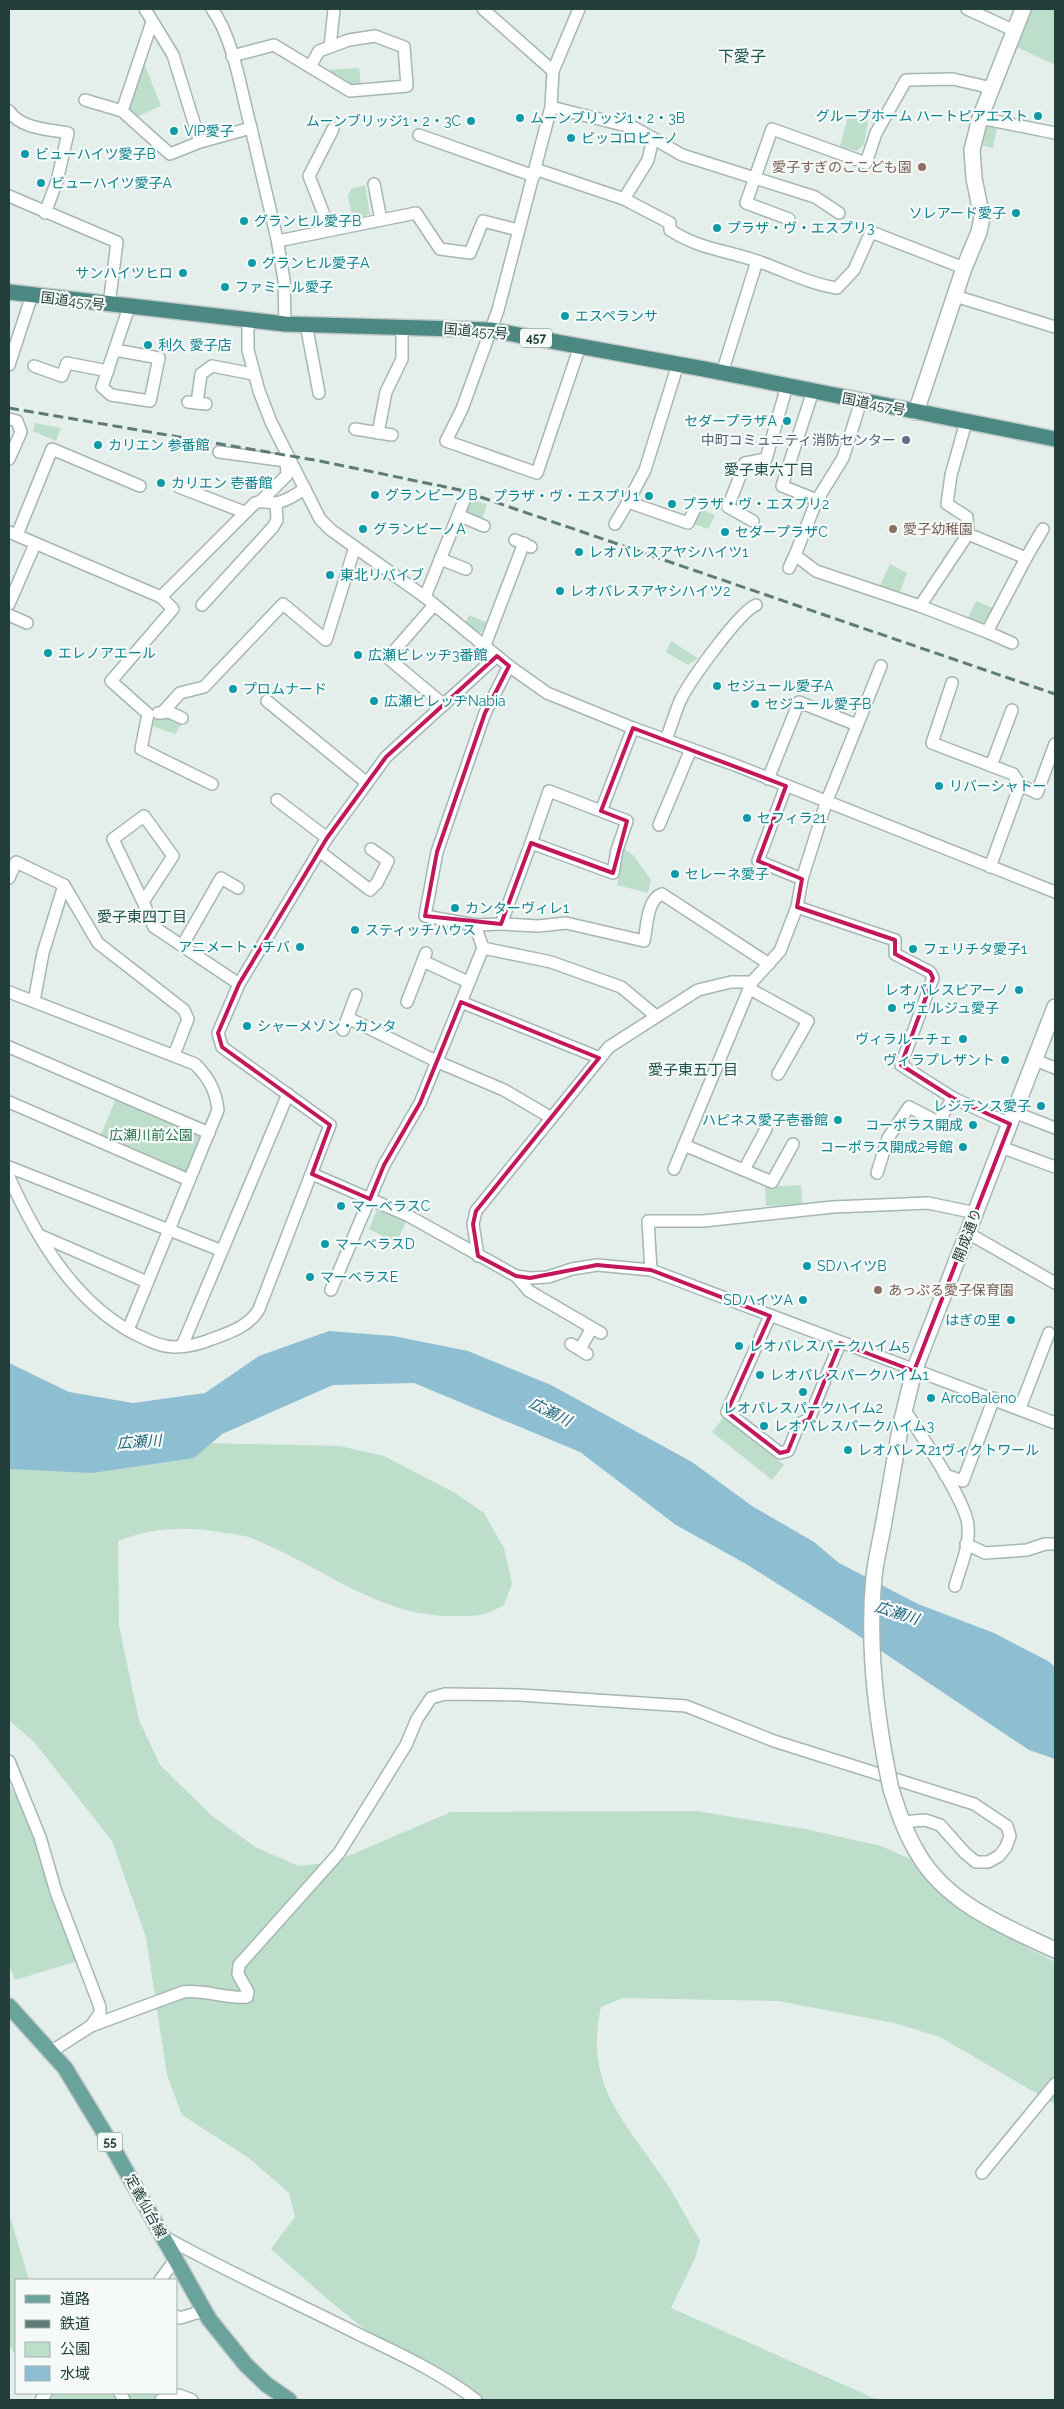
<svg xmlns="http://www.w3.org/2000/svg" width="1064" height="2409" font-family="Raleway,'Noto Sans JP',sans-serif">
	<rect width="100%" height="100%" fill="#e4eeeb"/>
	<!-- green -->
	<g fill="#bddeca">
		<path d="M1023 9H1055V65L1010 44Z"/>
		<path d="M144 63 161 106 134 118 126 111Z"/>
		<path d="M359 68 361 85 346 86 324 70Z"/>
		<path d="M848 116 868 121 864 144 857 151 840 146Z"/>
		<path d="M986 124 997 127 993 148 976 144Z"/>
		<path d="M365 185 370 214 353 220 348 196 351 189Z"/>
		<path d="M35 423 61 428 56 441 33 431Z"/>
		<path d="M469 498 487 505 481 521 469 516 466 509Z"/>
		<path d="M698 508 715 515 708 529 692 523Z"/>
		<path d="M890 564 907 573 898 597 878 590Z"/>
		<path d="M976 601 995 609 988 622 981 627 966 621Z"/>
		<path d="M469 615 488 623 484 631 477 633 465 623Z"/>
		<path d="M671 641 698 658 688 665 666 652Z"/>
		<path d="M157 715 171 717 183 722 175 734 152 726Z"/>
		<path d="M622 848 633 855 651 880 648 893 617 885Z"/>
		<path d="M117 1096 202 1132 185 1173 100 1137Z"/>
		<path d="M801 1185 802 1204 766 1206 765 1187Z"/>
		<path d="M377 1210 408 1218 396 1243 369 1229Z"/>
		<path d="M9 1371 203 1443 340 1446 384 1456 455 1493 484 1513 504 1548 512 1584 504 1605C483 1617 477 1616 454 1616 378 1617 319 1564 251 1538 243 1535 234 1534 225 1533 187 1526 154 1527 118 1541L119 1626 139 1720 160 1765 211 1815 255 1847 299 1866 334 1862 451 1812 696 1811 805 1829 881 1846 922 1864 934 1875 968 1896 1026 1947 1055 1962V2104L940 2037 894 2023 778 2001 623 1998 601 2007C583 2087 627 2123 667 2184 679 2202 688 2222 700 2240L696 2256 671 2308 878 2400H484L402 2359 326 2298 271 2249 295 2217 289 2193 249 2158 182 2115 167 2075 146 1937 112 1841 35 1743 9 1720Z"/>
		<path d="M724 1417 784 1465 772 1480 712 1432Z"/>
		<path d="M9 1785 22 1805 81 1960 15 1980 9 1965Z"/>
		<path d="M9 2213 29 2280H16V2356L9 2345Z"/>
		<path d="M36 2393H153L165 2400H40Z"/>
	</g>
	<!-- water -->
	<path fill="#8dbed2" d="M329 1331 393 1336 468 1351 551 1385 692 1462 752 1506 814 1542 839 1563 918 1604 994 1633 1048 1661 1055 1667V1759L1029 1750 838 1622 746 1564 676 1525 580 1452 414 1383 333 1385 222 1434 194 1458 92 1473 9 1469V1363L69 1392 133 1403 205 1393 259 1356Z"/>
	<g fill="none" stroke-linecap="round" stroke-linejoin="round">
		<!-- minor casing -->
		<g stroke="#a6b6b3" stroke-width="14">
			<g id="minor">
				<path d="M145 9 173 55 200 142 251 128 277 239 284 280 285 324"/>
				<path d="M212 9C234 39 241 92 251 128"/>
				<path d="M483 9 553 71"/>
				<path d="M579 9 553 71 551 107 498 310 462 409 446 441 537 473 580 346"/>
				<path d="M967 9 1015 31"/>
				<path d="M152 22 122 111 170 154 200 142"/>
				<path d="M330 47 334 9"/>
				<path d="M232 56 274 45 350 91 407 86 404 47 375 36 349 40 319 51 310 67"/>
				<path d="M85 100 122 111"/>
				<path d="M551 107 635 128 682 155 815 197 839 213"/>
				<path d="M9 111C21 129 48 129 68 133L57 181 45 213"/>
				<path d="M980 118 1055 133"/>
				<path d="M419 135 534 176"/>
				<path d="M535 169 624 199 670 223V230C699 249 725 250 757 261 784 270 809 284 837 288L854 270 871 232 964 268"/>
				<path d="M374 184 381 220"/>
				<path d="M9 196 117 242 109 305"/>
				<path d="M624 199 648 160 653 138"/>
				<path d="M789 219 746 203 772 129 866 163 876 133 906 80 953 79 992 88"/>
				<path d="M330 230 309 176 333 129"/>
				<path d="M278 241 416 213 440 249 470 253 483 221 518 230"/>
				<path d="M955 296 1055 327"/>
				<path d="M248 320V350L259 391 271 422 320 519 331 530 425 597 509 666 547 693 633 728 735 765 1055 892"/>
				<path d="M306 324 319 393"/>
				<path d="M115 350 159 358 150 401 111 395 102 387 129 307"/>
				<path d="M678 364 645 470 628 502 688 523 697 504"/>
				<path d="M9 365 32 295"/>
				<path d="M34 366 62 376 67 363 108 371"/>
				<path d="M722 373 757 261"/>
				<path d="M813 391 782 486 817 500 795 555 816 571 920 606"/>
				<path d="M188 402 206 404"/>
				<path d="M197 403 201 374 212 366 253 374"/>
				<path d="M9 419 17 421 21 432 9 459"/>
				<path d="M966 422 951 475 947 504 967 517 968 534 1026 558 987 632 920 606 968 534"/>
				<path d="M355 429 392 435"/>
				<path d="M378 433 386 392 402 359V326"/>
				<path d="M219 452 286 461 287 475 261 501"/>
				<path d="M179 487 244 512"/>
				<path d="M817 500 843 458 861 401"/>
				<path d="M458 515 484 526"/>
				<path d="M753 521 728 507 745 463 766 459 787 386"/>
				<path d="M615 524 628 502"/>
				<path d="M9 532 161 597 255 503C262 500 268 503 275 503 286 502 296 494 305 489"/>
				<path d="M17 535 52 449 140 486"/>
				<path d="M515 540 531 547"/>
				<path d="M1026 558 1043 529"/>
				<path d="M440 559 466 569"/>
				<path d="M789 568 795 555"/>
				<path d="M161 597 173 609 111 681 148 714 141 749 212 784"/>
				<path d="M425 597 465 498"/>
				<path d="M9 604 35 544"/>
				<path d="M202 605 273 527 277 520 276 503"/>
				<path d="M434 605 388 658 444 705"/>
				<path d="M9 615 27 623"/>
				<path d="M987 632 1012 643"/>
				<path d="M485 645 524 543"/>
				<path d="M509 666 485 713 437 852 425 916 475 925 483 948 551 962 621 987 656 1016"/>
				<path d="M952 683 932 743 1013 774 1020 785"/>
				<path d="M267 701 367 783"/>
				<path d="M158 713 169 712 182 718"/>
				<path d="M162 713 180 693 204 687 283 604 326 640 355 547"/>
				<path d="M666 740C671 727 675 712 681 699 690 681 739 612 756 605"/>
				<path d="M991 766 1012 710"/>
				<path d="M768 779 799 702 857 725"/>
				<path d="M786 786 758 861 802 879"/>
				<path d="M277 800 327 838"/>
				<path d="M601 811 549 791 531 843 613 873 617 850 627 821 601 811 633 728"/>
				<path d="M659 825 691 749"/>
				<path d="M319 851 370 890 377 883 388 861 371 849"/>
				<path d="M990 867 1020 785 1037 793 1055 744"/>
				<path d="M9 878 16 862 64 885 98 943 184 1010 188 1019 174 1055"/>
				<path d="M143 902 113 839 144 816 173 856 143 902 154 927 239 984"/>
				<path d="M797 907 895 940V954L930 972 933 978 901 1065 953 1098 1010 1124"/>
				<path d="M501 924 539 926 566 923 644 941C647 927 647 899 662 894L769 964"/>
				<path d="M475 925 501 924 531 843"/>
				<path d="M182 946 221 878 238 888"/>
				<path d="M423 961 468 982"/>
				<path d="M750 989 808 1021 778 1074"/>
				<path d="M9 992 195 1064C209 1078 216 1091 218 1110L128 1330"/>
				<path d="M34 1001 43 953 64 885"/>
				<path d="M407 1002 426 953"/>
				<path d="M461 1002 600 1058"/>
				<path d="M348 1018 438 1062 504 1090 550 1117"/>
				<path d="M343 1030 356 995"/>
				<path d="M9 1047 209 1133"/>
				<path d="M1035 1060 1055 1068"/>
				<path d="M9 1102 189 1180"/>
				<path d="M1014 1112 1055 1128"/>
				<path d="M684 1145 772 1182 793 1144"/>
				<path d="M1001 1147 1055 1167"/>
				<path d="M9 1167 220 1250"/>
				<path d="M674 1169 752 982"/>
				<path d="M744 1170 766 1129"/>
				<path d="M877 1173 888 1138 909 1107 938 1122 953 1098"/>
				<path d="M312 1174 407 1215 516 1276 530 1278 548 1277 572 1269 597 1265 651 1270"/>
				<path d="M9 1177C36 1237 74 1302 135 1334 148 1340 160 1347 175 1347 187 1347 200 1344 212 1339 229 1333 250 1326 259 1309L330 1125 222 1047 218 1033 239 984 327 838 386 757 497 656"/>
				<path d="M976 1213 928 1203 833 1207 703 1221H648L651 1270 1055 1423"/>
				<path d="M968 1233 1055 1283"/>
				<path d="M39 1235 147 1282"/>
				<path d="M478 1256 473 1224 476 1211 609 1047 698 990 731 982H752L780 951 797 907 802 879 826 803 881 666"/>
				<path d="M516 1276 529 1291 601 1333"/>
				<path d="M331 1290 384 1165 420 1103 483 948"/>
				<path d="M770 1316 727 1412 780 1453 788 1451 799 1424 809 1419 840 1343"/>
				<path d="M571 1344 587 1354"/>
				<path d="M182 1346 288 1094"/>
				<path d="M580 1349 592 1328"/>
				<path d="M1020 1408 1049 1333"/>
				<path d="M904 1409C919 1432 967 1502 968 1526 970 1546 960 1568 955 1586"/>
				<path d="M945 1475 963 1481 994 1398"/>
				<path d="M966 1544 985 1553 1027 1550 1045 1544H1055"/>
				<path d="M9 1761 40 1837 56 1892 100 2007V2013L91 2026"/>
				<path d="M52 2051 91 2026 183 1992C204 1989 225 1999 247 1997L248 1992 238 1974 239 1965 339 1853 406 1745 417 1719 431 1698 445 1694 520 1695 686 1706 774 1741 974 1804 1007 1826 1010 1836 1006 1847 999 1856 988 1862H976L965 1853 940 1825 925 1820 902 1822"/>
				<path d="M982 2173 1055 2084"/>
				<path d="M163 2236C227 2272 295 2302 360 2335 400 2354 441 2373 476 2400"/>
				<path d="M160 2280 175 2260"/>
				<path d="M176 2316 180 2318 203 2311"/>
				<path d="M120 2393 124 2400"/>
				<path d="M41 2400 46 2393"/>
				<path d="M161 2400 179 2395 192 2400"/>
			</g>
		</g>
		<!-- tertiary casing -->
		<g stroke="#a6b6b3" stroke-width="18">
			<g id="tertiary">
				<path d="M916 412 964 268 979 232 982 218 974 178 972 150 980 118 1023 9"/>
				<path d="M883 1527 901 1424 914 1371 1055 1007"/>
				<path d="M891 1789C898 1811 905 1832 917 1852 945 1903 1006 1927 1055 1950"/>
			</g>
		</g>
		<!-- primary casing -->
		<g stroke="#c1c9c8" stroke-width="18">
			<path id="primary" d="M9 2006 65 2068 108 2139 209 2319 246 2365 267 2385 289 2400"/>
		</g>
		<!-- trunk casing -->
		<g stroke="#c1c9c8" stroke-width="18">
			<path id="trunk" d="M9 292 285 324 491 330 704 369 1055 439"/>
		</g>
		<!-- minor -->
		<use href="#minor" stroke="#fff" stroke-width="11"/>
		<!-- tertiary -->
		<use href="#tertiary" stroke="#fff" stroke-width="15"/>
		<!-- primary -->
		<use href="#primary" stroke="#69a39c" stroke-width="15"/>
		<!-- trunk -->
		<use href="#trunk" stroke="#4c8882" stroke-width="15"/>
		<!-- rail -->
		<path stroke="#5e7b77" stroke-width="3" stroke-dasharray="10 5" stroke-linecap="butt" d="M9 408 320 461 460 490 1055 694"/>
		<!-- tertiary-bridge casing -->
		<g stroke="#a6b6b3" stroke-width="18" stroke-linecap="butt">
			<path id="tertiary-bridge" d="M883 1527C880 1543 876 1559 874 1576 867 1647 876 1719 891 1789"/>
		</g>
		<!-- tertiary-bridge -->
		<use href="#tertiary-bridge" stroke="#fff" stroke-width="15"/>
	</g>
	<!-- marked area -->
	<path fill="none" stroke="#c2185b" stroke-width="4" stroke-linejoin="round" d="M497 656 509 666 485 713 437 852 425 916 501 924 531 843 613 873 627 821 601 811 633 728 786 786 758 861 802 879 797 907 895 940V954L930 972 933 978 901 1065 953 1098 1010 1124 914 1371 840 1343 809 1419 799 1424 788 1451 780 1453 727 1412 770 1316 651 1270 597 1265 530 1278 516 1276 478 1256 473 1224 476 1211 599 1058 461 1002 420 1103 384 1165 370 1199 312 1174 330 1125 222 1047 218 1033 239 984 327 838 386 757Z"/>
	<!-- markers -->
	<g fill="#0f9aa8" stroke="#f5faf8" stroke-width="2">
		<circle cx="1038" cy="116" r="5"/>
		<circle cx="520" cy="118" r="5"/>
		<circle cx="471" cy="121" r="5"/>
		<circle cx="174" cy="131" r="5"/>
		<circle cx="571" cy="138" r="5"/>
		<circle cx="25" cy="154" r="5"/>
		<circle cx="41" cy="183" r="5"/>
		<circle cx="1016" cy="213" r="5"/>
		<circle cx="244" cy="221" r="5"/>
		<circle cx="717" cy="228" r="5"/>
		<circle cx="252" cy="263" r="5"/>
		<circle cx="183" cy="273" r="5"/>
		<circle cx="225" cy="287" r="5"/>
		<circle cx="565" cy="316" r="5"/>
		<circle cx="148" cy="345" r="5"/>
		<circle cx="787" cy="421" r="5"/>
		<circle cx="98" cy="445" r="5"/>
		<circle cx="161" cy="483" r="5"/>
		<circle cx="375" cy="495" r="5"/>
		<circle cx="649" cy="496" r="5"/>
		<circle cx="672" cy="504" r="5"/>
		<circle cx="363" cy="529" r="5"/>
		<circle cx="725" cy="532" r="5"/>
		<circle cx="579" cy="552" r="5"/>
		<circle cx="330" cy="575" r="5"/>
		<circle cx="560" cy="591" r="5"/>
		<circle cx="48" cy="653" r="5"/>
		<circle cx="358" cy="655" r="5"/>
		<circle cx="717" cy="686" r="5"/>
		<circle cx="233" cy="689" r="5"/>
		<circle cx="374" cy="701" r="5"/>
		<circle cx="755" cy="704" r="5"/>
		<circle cx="939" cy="786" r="5"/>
		<circle cx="747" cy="818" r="5"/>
		<circle cx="675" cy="874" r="5"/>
		<circle cx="455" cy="908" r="5"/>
		<circle cx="355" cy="930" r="5"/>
		<circle cx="300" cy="947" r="5"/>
		<circle cx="913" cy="949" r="5"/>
		<circle cx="1019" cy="990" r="5"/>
		<circle cx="892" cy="1008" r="5"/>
		<circle cx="247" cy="1026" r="5"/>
		<circle cx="963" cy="1039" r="5"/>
		<circle cx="1005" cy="1060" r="5"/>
		<circle cx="1041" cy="1106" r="5"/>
		<circle cx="838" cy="1120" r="5"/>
		<circle cx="973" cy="1125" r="5"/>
		<circle cx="963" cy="1147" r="5"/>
		<circle cx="341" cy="1206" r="5"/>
		<circle cx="325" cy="1244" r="5"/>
		<circle cx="807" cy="1266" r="5"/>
		<circle cx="310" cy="1277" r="5"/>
		<circle cx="803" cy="1300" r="5"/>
		<circle cx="1011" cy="1320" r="5"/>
		<circle cx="739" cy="1346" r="5"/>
		<circle cx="760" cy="1375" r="5"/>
		<circle cx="803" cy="1392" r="5"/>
		<circle cx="931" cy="1398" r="5"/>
		<circle cx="764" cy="1426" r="5"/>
		<circle cx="848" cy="1450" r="5"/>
	</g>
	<g fill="#8d6e63" stroke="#f5faf8" stroke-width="2">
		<circle cx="922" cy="167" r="5"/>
		<circle cx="893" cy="529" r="5"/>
		<circle cx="878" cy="1290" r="5"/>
	</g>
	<circle fill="#5c6f8a" stroke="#f5faf8" stroke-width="2" cx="906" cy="440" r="5"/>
	<g text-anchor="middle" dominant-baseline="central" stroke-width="4.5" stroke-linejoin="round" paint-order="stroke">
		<!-- shield labels -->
		<g fill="#f5faf8" stroke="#627774" stroke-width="1">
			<rect x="520" y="328.5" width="32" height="19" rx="4"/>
			<rect x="97.5" y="2132.5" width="25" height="19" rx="4"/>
		</g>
		<g font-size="12" font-weight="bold" fill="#233f3c">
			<text x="536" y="338">457</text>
			<text x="110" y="2142">55</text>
		</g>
		<!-- culture labels -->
		<g font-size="14" fill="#0d838f" stroke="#f5faf8" text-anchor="start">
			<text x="1028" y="116" text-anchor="end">グループホーム ハートピアエスト</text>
			<text x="530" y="118">ムーンブリッジ1・2・3B</text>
			<text x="461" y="121" text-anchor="end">ムーンブリッジ1・2・3C</text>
			<text x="184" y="131">VIP愛子</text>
			<text x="581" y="138">ピッコロピーノ</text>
			<text x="35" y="154">ビューハイツ愛子B</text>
			<text x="51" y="183">ビューハイツ愛子A</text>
			<text x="1006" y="213" text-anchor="end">ソレアード愛子</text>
			<text x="254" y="221">グランヒル愛子B</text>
			<text x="727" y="228">プラザ・ヴ・エスプリ3</text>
			<text x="262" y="263">グランヒル愛子A</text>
			<text x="173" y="273" text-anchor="end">サンハイツヒロ</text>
			<text x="235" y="287">ファミール愛子</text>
			<text x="575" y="316">エスペランサ</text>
			<text x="158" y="345">利久 愛子店</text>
			<text x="777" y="421" text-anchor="end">セダープラザA</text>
			<text x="108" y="445">カリエン 参番館</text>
			<text x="171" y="483">カリエン 壱番館</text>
			<text x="385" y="495">グランピーノB</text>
			<text x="639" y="496" text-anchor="end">プラザ・ヴ・エスプリ1</text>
			<text x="682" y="504">プラザ・ヴ・エスプリ2</text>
			<text x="373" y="529">グランピーノA</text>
			<text x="735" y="532">セダープラザC</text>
			<text x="589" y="552">レオパレスアヤシハイツ1</text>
			<text x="340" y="575">東北リバイブ</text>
			<text x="570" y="591">レオパレスアヤシハイツ2</text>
			<text x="58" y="653">エレノアエール</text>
			<text x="368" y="655">広瀬ビレッヂ3番館</text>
			<text x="727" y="686">セジュール愛子A</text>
			<text x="243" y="689">プロムナード</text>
			<text x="384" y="701">広瀬ビレッヂNabia</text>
			<text x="765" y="704">セジュール愛子B</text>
			<text x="949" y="786">リバーシャトー</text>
			<text x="757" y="818">セフィラ21</text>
			<text x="685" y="874">セレーネ愛子</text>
			<text x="465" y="908">カンターヴィレ1</text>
			<text x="365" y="930">スティッチハウス</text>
			<text x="290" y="947" text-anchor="end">アニメート・チバ</text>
			<text x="923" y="949">フェリチタ愛子1</text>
			<text x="1009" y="990" text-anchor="end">レオパレスピアーノ</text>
			<text x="902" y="1008">ヴェルジュ愛子</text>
			<text x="257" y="1026">シャーメゾン・カンタ</text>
			<text x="953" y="1039" text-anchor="end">ヴィラルーチェ</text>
			<text x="995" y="1060" text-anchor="end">ヴィラプレザント</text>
			<text x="1031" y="1106" text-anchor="end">レジデンス愛子</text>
			<text x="828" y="1120" text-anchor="end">ハピネス愛子壱番館</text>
			<text x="963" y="1125" text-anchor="end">コーポラス開成</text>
			<text x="953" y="1147" text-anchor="end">コーポラス開成2号館</text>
			<text x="351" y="1206">マーベラスC</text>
			<text x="335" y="1244">マーベラスD</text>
			<text x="817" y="1266">SDハイツB</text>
			<text x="320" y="1277">マーベラスE</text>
			<text x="793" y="1300" text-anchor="end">SDハイツA</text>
			<text x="1001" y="1320" text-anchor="end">はぎの里</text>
			<text x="749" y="1346">レオパレスパークハイム5</text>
			<text x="770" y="1375">レオパレスパークハイム1</text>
			<text x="941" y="1398">ArcoBaleno</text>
			<text x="803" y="1408" text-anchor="middle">レオパレスパークハイム2</text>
			<text x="774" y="1426">レオパレスパークハイム3</text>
			<text x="858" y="1450">レオパレス21ヴィクトワール</text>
		</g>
		<!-- education labels -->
		<g font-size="14" fill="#785e54" stroke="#f5faf8" text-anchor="start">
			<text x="912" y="167" text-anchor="end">愛子すぎのここども園</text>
			<text x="903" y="529">愛子幼稚園</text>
			<text x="888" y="1290">あっぷる愛子保育園</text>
		</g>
		<!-- street labels -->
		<g font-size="14" fill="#233f3c" stroke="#f5faf8">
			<text transform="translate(73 301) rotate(7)">国道457号</text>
			<text transform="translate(476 331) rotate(5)">国道457号</text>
			<text transform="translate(874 404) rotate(11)">国道457号</text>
			<text transform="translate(967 1235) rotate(-69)">開成通り</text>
			<text transform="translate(146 2206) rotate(61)">定義仙台線</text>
		</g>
		<!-- service labels -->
		<g font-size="14" fill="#4e5e75" stroke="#f5faf8" text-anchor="end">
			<text x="896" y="440">中町コミュニティ消防センター</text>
		</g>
		<!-- park labels -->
		<g font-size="14" fill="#2d7753" stroke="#f5faf8">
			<text x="151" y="1135">広瀬川前公園</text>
		</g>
		<!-- neighbourhood labels -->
		<g font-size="15" fill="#1f524c" stroke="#f5faf8">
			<text x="769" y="470">愛子東六丁目</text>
			<text x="142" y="917">愛子東四丁目</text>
			<text x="693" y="1070">愛子東五丁目</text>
		</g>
		<!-- water labels -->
		<g font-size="15" font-style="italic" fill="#1d607c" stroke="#f5faf8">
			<text transform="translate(550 1412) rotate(27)">広瀬川</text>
			<text transform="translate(139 1442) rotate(-4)">広瀬川</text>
			<text transform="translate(897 1613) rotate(18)">広瀬川</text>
		</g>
		<!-- quarter labels -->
		<g font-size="16" fill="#1f524c" stroke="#f5faf8">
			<text x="742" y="56">下愛子</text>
		</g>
	</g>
	<!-- border -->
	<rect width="1064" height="2409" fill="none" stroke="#233f3c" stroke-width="20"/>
	<!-- legend -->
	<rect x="15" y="2279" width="162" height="115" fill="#f5faf8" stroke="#a1afad"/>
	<rect x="25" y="2295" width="25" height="8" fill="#69a39c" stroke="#a1afad"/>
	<text x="60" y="2304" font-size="15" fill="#233f3c">道路</text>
	<rect x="25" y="2320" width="25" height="8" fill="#5e7b77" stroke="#a1afad"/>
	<text x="60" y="2329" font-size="15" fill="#233f3c">鉄道</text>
	<rect x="25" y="2342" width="25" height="15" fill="#bddeca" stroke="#a1afad"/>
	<text x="60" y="2354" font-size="15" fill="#233f3c">公園</text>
	<rect x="25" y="2366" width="25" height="15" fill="#8dbed2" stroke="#a1afad"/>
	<text x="60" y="2379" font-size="15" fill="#233f3c">水域</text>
</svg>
